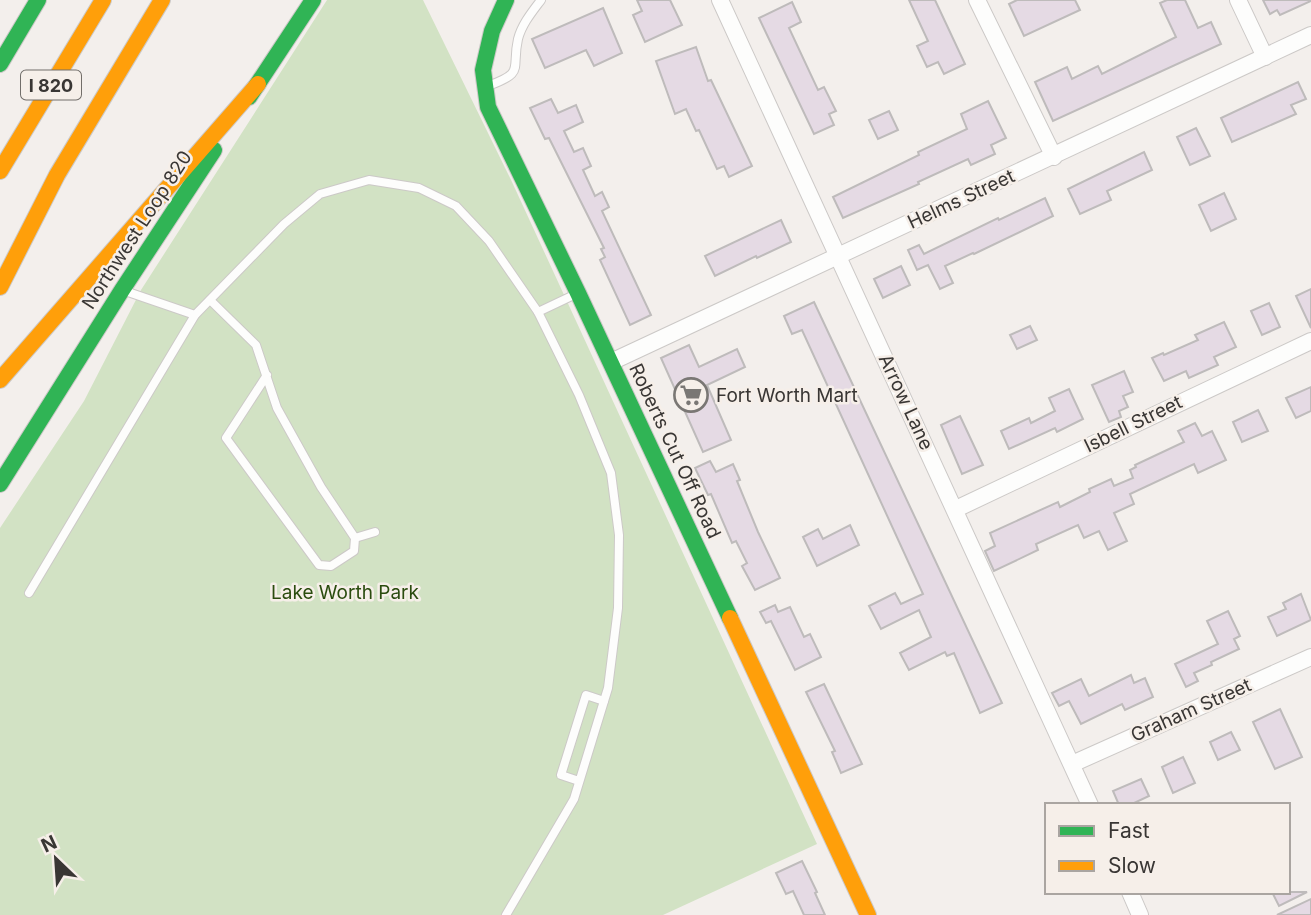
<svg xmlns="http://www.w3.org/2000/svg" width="1311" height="915" font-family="Inter,sans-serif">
	<rect width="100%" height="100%" fill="#f3efec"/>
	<!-- green -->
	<path fill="#d2e2c4" d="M327 0H423L512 182 817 844 663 915H0V528L84 401 141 290Z"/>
	<!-- building -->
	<g fill="#e5dae4" stroke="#bebbbb" stroke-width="2">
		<path d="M637 0H670L682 25 645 42 633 15 642 11Z"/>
		<path d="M909 0H935L965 64 944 74 938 62 927 67 917 46 928 41Z"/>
		<path d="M1017 0H1075L1080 10 1024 36 1009 4Z"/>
		<path d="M1167 0H1185L1198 28 1211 22 1221 44 1053 121 1035 82 1067 67 1072 79 1098 66 1102 74 1176 37 1160 3Z"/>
		<path d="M1263 0H1311V1L1280 15 1277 10 1270 14Z"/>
		<path d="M792 2 801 22 789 28 818 90 824 87 836 111 829 114 834 125 814 134 759 18Z"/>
		<path d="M603 8 622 53 594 66 586 50 545 68 532 39Z"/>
		<path d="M696 47 708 81 711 80 752 166 729 177 724 166 717 169 699 130 696 131 686 109 675 114 656 61Z"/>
		<path d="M1298 82 1306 99 1291 105 1296 114 1232 142 1221 118Z"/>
		<path d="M551 99 558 113 576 105 583 122 564 131 574 152 583 148 591 166 583 170 595 196 602 192 609 207 602 211 651 315 630 325 600 260 605 257 601 249 604 248 549 138 545 139 530 108Z"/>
		<path d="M988 101 1006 138 991 145 995 154 971 165 968 159 918 182 919 184 843 218 833 197 919 155 918 152 967 129 961 114Z"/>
		<path d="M889 111 898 130 878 139 869 120Z"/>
		<path d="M1196 128 1210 156 1190 165 1177 137Z"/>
		<path d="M1144 152 1152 170 1107 191 1111 200 1080 214 1068 189Z"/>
		<path d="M1224 193 1236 219 1211 231 1199 205Z"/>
		<path d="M1045 198 1053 216 974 254 973 253 945 266 953 283 940 289 928 265 917 270 908 250 919 245 924 254 998 218 999 220Z"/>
		<path d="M781 220 791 242 757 258 756 256 715 276 705 256Z"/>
		<path d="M901 266 910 285 883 298 874 279Z"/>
		<path d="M1311 289V328L1296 296Z"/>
		<path d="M814 302 1002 703 980 713 954 653 947 656 945 652 909 670 900 653 931 637 919 610 881 629 869 606 895 593 901 604 923 594 802 330 792 334 784 316Z"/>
		<path d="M1269 303 1280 327 1262 335 1251 311Z"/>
		<path d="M1224 322 1236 347 1214 357 1218 365 1189 378 1186 371 1164 381 1152 358 1163 353 1164 355 1198 340 1195 335Z"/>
		<path d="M1030 326 1037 340 1017 349 1010 335Z"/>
		<path d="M689 345 699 367 737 349 745 367 707 385 731 440 703 452 661 358Z"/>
		<path d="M1124 371 1133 392 1123 396 1128 407 1119 411 1121 417 1109 422 1092 385Z"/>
		<path d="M1311 387V411L1296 418 1286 398Z"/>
		<path d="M1069 389 1083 419 1057 432 1055 428 1009 449 1001 431 1029 418 1031 423 1055 411 1049 398Z"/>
		<path d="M1258 410 1268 431 1242 442 1233 422Z"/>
		<path d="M960 416 983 465 962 474 941 425Z"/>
		<path d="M1195 423 1202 436 1212 431 1226 460 1198 473 1194 464 1130 494 1134 504 1114 513 1127 541 1108 550 1099 531 1084 538 1078 525 1036 544 1038 550 994 571 985 551 995 546 990 533 1058 502 1060 507 1090 492 1089 489 1111 479 1114 486 1133 478 1130 470 1136 467 1135 465 1184 442 1178 431Z"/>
		<path d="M710 461 716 472 733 464 740 480 737 481 758 532 780 578 755 590 742 566 747 563 736 541 732 543 711 494 708 495 695 468Z"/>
		<path d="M850 525 859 545 817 566 803 537 818 529 823 539Z"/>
		<path d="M1301 594 1311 620 1277 636 1268 617 1286 609 1283 603Z"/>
		<path d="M775 605 778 612 790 607 804 637 810 634 821 657 795 670 771 621 766 623 760 612Z"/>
		<path d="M1228 611 1240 636 1234 639 1239 649 1211 662 1212 665 1194 673 1198 681 1186 687 1175 664 1218 644 1207 621Z"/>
		<path d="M1131 675 1134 683 1145 678 1153 697 1125 710 1122 704 1081 724 1069 701 1059 706 1052 693 1081 679 1089 696Z"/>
		<path d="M824 684 862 764 841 773 832 752 835 751 806 692Z"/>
		<path d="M1280 709 1302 757 1275 769 1253 722Z"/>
		<path d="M1231 732 1240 750 1218 760 1210 742Z"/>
		<path d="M1183 757 1195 783 1173 793 1162 767Z"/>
		<path d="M1141 779 1149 796 1130 805H1119L1113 791Z"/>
		<path d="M802 861 817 892 815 893 825 915H804L793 891 786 894 776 873Z"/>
		<path d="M1272 892H1307L1279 906Z"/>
		<path d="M1311 899V915H1277Z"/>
	</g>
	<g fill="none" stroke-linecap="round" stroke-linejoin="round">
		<!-- lane casing -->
		<g stroke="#ccc9c7" stroke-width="10">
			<g id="lane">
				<path d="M488 86C526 72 511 70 518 39 522 24 532 12 541 0"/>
				<path d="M125 291 195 315"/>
				<path d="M210 300 256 345 277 408 321 487 355 538 354 551 331 566 319 565 226 438 267 375"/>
				<path d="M355 538 375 532"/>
				<path d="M29 593 195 315 284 224 320 194 369 180 419 188 456 206 489 241 538 312 576 294"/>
				<path d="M579 781 561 775 586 695 604 701"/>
				<path d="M506 915 574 799 608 688 618 608 619 535 611 473 579 395 538 312"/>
			</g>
		</g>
		<!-- street casing -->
		<g stroke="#ccc9c7" stroke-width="18">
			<g id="street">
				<path d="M720 0 1090 805"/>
				<path d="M977 0 1054 157"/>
				<path d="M1238 0 1265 57"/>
				<path d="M611 362 1311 35"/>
				<path d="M956 509 1311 341"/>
				<path d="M1072 764 1311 657"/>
				<path d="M1130 892 1140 915"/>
			</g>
		</g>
		<!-- fast casing -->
		<g stroke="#ccc9c7" stroke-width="18">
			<g id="fast">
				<path d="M506 0 492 31 483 70 488 107 578 293 730 618"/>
				<path d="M0 64 38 0"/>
				<path d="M249 97 313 0"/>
				<path d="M0 484 122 290 214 150"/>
			</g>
		</g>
		<!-- slow casing -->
		<g stroke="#ccc9c7" stroke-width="18">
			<g id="slow">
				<path d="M0 171 103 0"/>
				<path d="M0 287 57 175 162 0"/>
				<path d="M0 380 258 84"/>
				<path d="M730 618 868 915"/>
			</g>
		</g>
		<!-- lane -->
		<use href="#lane" stroke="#fdfdfc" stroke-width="8"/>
		<!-- street -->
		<use href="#street" stroke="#fdfdfc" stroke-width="16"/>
		<!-- fast -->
		<use href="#fast" stroke="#30b455" stroke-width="16"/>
		<!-- slow -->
		<use href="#slow" stroke="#ff9f0a" stroke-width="16"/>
	</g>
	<!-- icons -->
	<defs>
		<g id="supermarket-ring" transform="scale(1.75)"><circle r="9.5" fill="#f6efe9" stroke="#7a7774" stroke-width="1.5"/><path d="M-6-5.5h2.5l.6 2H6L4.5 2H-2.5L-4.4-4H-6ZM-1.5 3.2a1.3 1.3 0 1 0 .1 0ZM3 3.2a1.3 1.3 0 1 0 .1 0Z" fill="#7a7774"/></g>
	</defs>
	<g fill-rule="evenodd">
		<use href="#supermarket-ring" x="691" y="395"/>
	</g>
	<g text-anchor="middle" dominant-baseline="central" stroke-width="5" stroke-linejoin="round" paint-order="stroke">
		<!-- shield labels -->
		<rect fill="#f6efe9" stroke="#726e6a" stroke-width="2" x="21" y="70.5" width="60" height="29" rx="5"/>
		<g font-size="18" font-weight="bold" fill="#393634">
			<text x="51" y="85">I 820</text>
		</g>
		<!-- street labels -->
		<g font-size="19" fill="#393634" stroke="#f6efe9">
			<text transform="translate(961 199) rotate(-25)">Helms Street</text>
			<text transform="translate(137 230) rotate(-57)">Northwest Loop 820</text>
			<text transform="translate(906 402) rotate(65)">Arrow Lane</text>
			<text transform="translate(1133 424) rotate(-26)">Isbell Street</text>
			<text transform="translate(675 451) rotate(65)">Roberts Cut Off Road</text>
			<text transform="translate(1191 710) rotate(-24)">Graham Street</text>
		</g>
		<!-- poi labels -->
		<g font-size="19" fill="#393634" stroke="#f6efe9" text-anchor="start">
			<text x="716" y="395">Fort Worth Mart</text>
		</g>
		<!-- park labels -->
		<g font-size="19" fill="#2b4c0f" stroke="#f6efe9">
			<text x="345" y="592">Lake Worth Park</text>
		</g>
	</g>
	<!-- legend -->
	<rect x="1045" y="803" width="245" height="91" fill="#f6efe9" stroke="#aaa5a1" stroke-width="2"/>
	<rect x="1059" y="826" width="35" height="10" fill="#30b455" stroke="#aaa5a1" stroke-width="2"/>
	<text x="1108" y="838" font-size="21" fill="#393634">Fast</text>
	<rect x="1059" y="861" width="35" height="10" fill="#ff9f0a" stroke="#aaa5a1" stroke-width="2"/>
	<text x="1108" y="873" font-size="21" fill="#393634">Slow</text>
	<!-- north arrow -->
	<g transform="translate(56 859) rotate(335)" stroke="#f6efe9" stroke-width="5" paint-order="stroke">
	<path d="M0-5L12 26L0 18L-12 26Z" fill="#393634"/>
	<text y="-10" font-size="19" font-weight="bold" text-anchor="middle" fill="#393634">N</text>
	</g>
</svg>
